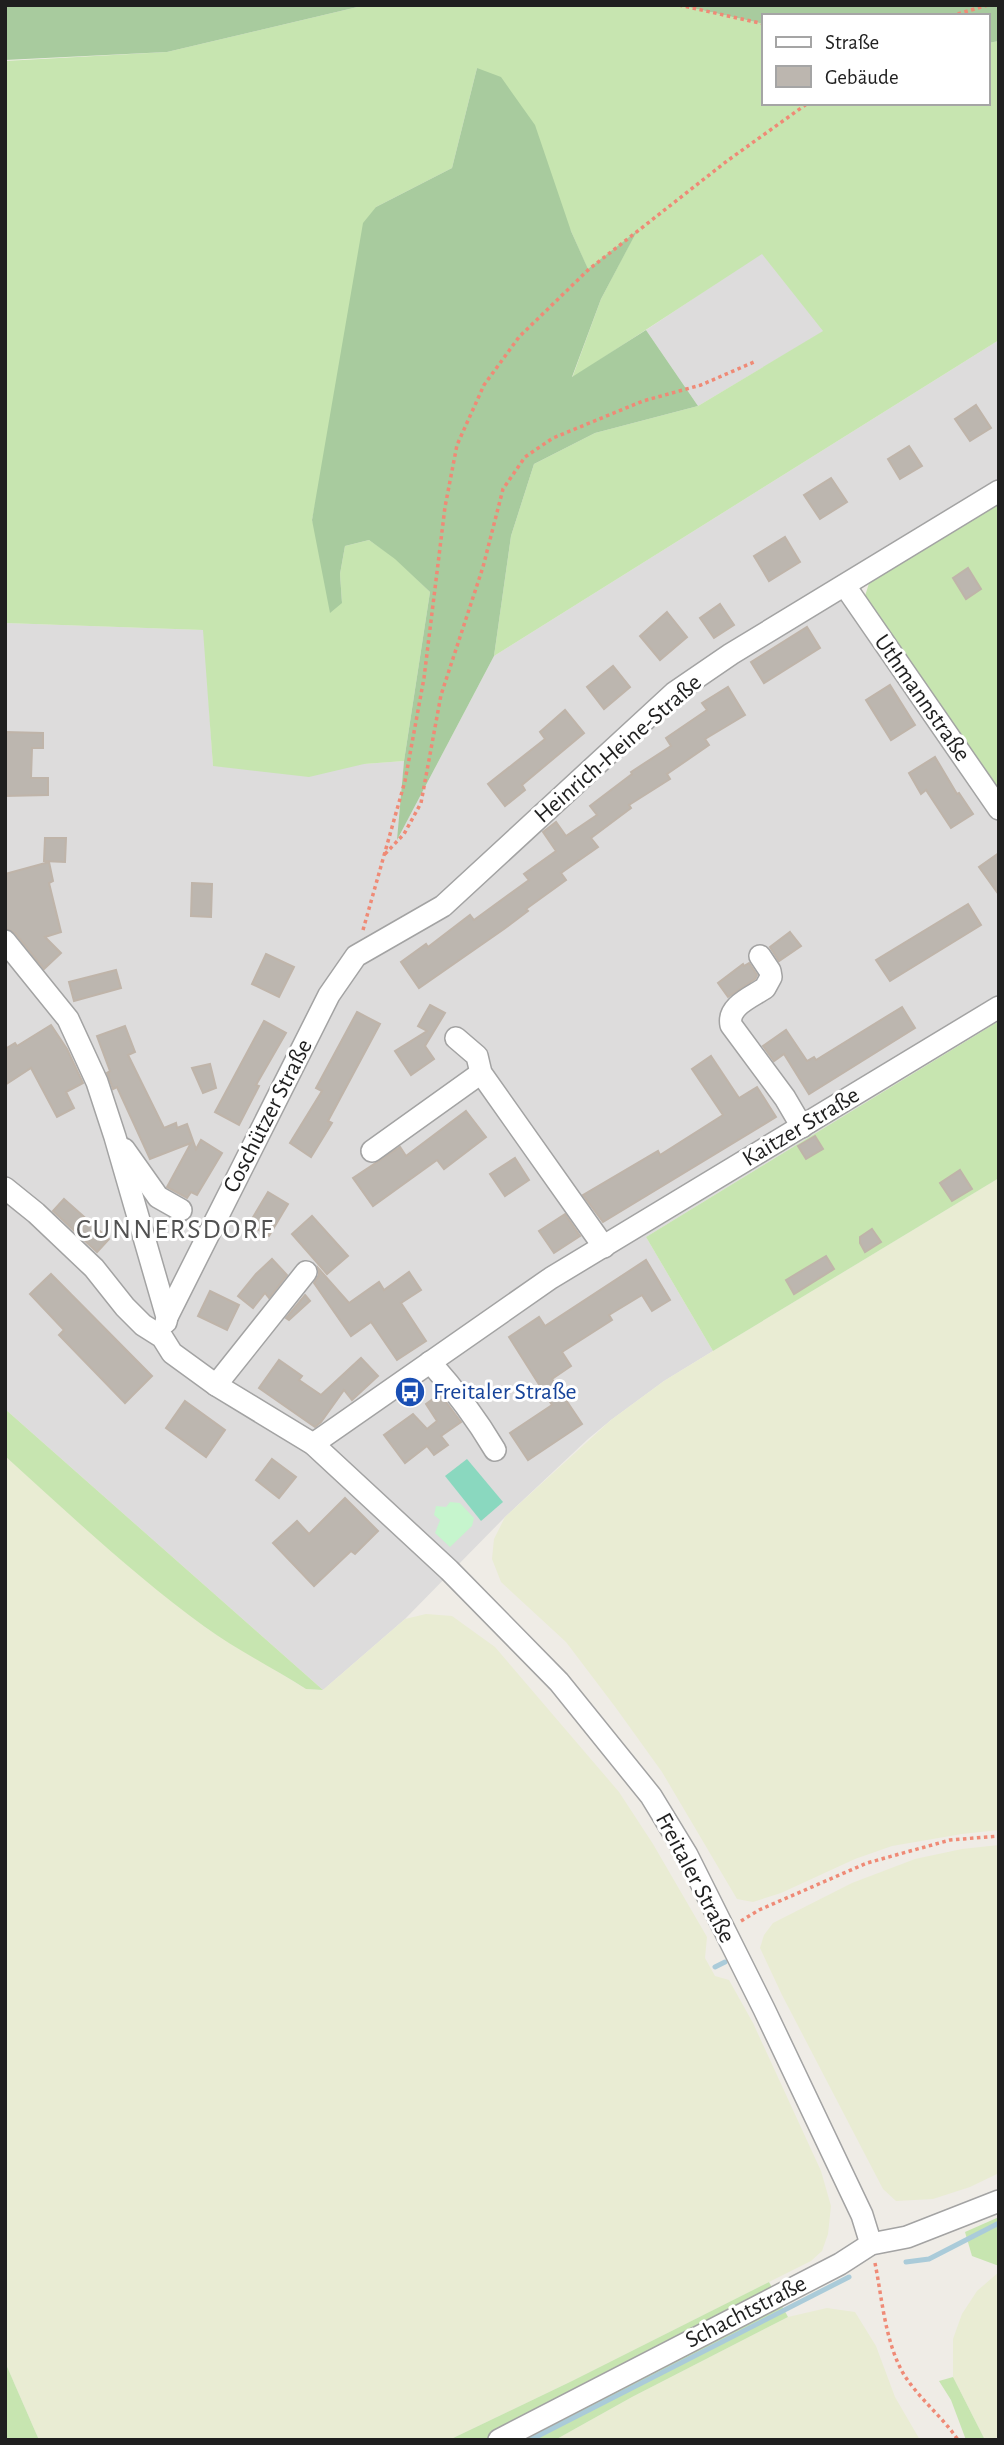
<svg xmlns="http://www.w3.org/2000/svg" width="1004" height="2445" font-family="'Alegreya Sans',sans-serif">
	<rect width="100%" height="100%" fill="#efece6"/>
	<!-- residential -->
	<g fill="#dddcdc">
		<path d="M762 253 824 331 698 406 646 330Z"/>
		<path d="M999 340V483L833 584 999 811V1021L646 1237 713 1351 664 1381 611 1420 588 1439 505 1517 405 1619 323 1690 5 1409V623L204 630 213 766 364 764 404 761 398 838 494 656Z"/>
	</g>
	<!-- farmland -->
	<g fill="#e9ecd3">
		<path d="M999 1178V1830L962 1834 892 1846 855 1859 781 1893 753 1902 737 1899 662 1772 616 1708 566 1642 501 1582 492 1559 494 1539 505 1517 611 1420 664 1381 713 1351Z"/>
		<path d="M5 1456 136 1571 206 1628 306 1689 323 1690 405 1619 426 1614 452 1616 495 1647 619 1792 653 1844 707 1937 705 1958 715 1976 729 1980 753 2023 821 2171 831 2206 828 2234 822 2251 811 2261 572 2381 449 2440H39L5 2362Z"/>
		<path d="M999 1845V2173L970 2187 933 2199 896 2201 883 2189 782 1995 760 1948 764 1935 773 1923 852 1883 915 1859 962 1849Z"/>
		<path d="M999 2272V2440H985L953 2377V2339L962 2314 977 2291Z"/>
		<path d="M827 2308 855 2312 876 2346 895 2397 920 2440H555L632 2397 788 2317Z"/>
	</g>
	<!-- grass -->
	<g fill="#c7e5b0">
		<path d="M366 5H679L764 24V103H988V43L999 41V340L494 656 511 536 534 464 595 433 698 406 823 331 762 254 572 378 601 299 636 232 588 270 571 231 477 68 452 168 376 207 312 520 342 603 340 574 345 546 369 540 395 558 430 592 404 761 364 764 309 777 213 766 203 630 5 623V61L167 52Z"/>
		<path d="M999 498V797L864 599 871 577Z"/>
		<path d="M999 1021V1178L713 1351 646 1237Z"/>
		<path d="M5 1409 323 1690 306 1689C273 1668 237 1650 205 1627 135 1576 70 1515 5 1456Z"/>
		<path d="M999 2217V2266L972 2256 965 2232Z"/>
		<path d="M769 2282 788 2317 632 2397 555 2440H449L572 2381Z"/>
		<path d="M5 2362 39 2440H5Z"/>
		<path d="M953 2377 985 2440H966L951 2400 939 2381Z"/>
	</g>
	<!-- forest -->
	<g fill="#a8cb9e">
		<path d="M5 5H366L167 52 5 60Z"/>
		<path d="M679 5H999V41L988 43V16H764V24Z"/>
		<path d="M477 68 501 77 535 125 571 231 588 269 637 231 601 299 572 377 646 330 698 406 595 433 534 464 511 536 494 656 397 840 404 761 430 592 395 559 369 540 345 546 340 574 342 603 330 613 312 520 363 223 376 207 452 168Z"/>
	</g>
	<!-- park -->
	<path fill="#c6f5cd" d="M450 1502 460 1503 474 1518 472 1526 450 1547 435 1533 440 1520 434 1515 436 1506 446 1507Z"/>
	<!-- pitch -->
	<path fill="#8ad8bf" d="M467 1459 503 1502 481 1521 445 1476Z"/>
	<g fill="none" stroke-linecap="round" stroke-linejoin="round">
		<!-- stream -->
		<g stroke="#aacbd9" stroke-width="5">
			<path d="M715 1967 725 1962"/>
			<path d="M906 2262 929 2259 999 2223"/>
			<path d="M530 2440 849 2277"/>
		</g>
	</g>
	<!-- building -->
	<g fill="#bcb6af" stroke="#bfb4a9" stroke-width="2">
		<path d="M976 405 991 428 970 441 955 419Z"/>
		<path d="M909 446 922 466 900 479 888 459Z"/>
		<path d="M831 478 847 502 820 519 804 495Z"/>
		<path d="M785 537 800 562 769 581 754 556Z"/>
		<path d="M968 568 981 589 966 599 953 578Z"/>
		<path d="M720 604 734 625 714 638 700 618Z"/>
		<path d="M667 612 687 637 660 660 640 636Z"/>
		<path d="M807 627 820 648 764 683 751 662Z"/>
		<path d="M613 666 630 687 604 709 587 687Z"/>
		<path d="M890 685 915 725 891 740 866 700Z"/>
		<path d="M728 687 745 715 705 739 709 745 667 774 670 779 629 805 631 808 591 838 598 847 561 873 566 880 526 909 528 911 504 929 419 988 401 962 426 944 428 947 470 915 474 920 529 880 524 874 556 851 543 832 556 822 566 836 597 815 590 806 632 774 631 772 671 746 666 738 707 710 702 703Z"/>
		<path d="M565 710 584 733 522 785 525 790 505 806 488 784 545 739 540 732Z"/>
		<path d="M5 732 43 733V748H32L31 778H48V795L5 796Z"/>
		<path d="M935 757 957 794 959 793 973 814 951 828 926 790 921 794 909 773Z"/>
		<path d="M45 838H66L65 862 44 861Z"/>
		<path d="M999 853V895L979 867Z"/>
		<path d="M49 862 53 881 49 883 61 932 45 937 61 953 44 969 15 933 5 928V874Z"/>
		<path d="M192 883 212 884 211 917 191 916Z"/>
		<path d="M968 904 981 925 890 981 876 960Z"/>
		<path d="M790 932 801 946 779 961 770 947Z"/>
		<path d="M266 954 294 967 279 997 252 984Z"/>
		<path d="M749 963 757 975 755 979 728 997 718 983 743 964 744 966Z"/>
		<path d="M116 970 121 988 74 1001 69 982Z"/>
		<path d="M430 1005 445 1013 425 1046 434 1059 411 1075 395 1051 427 1031 418 1026Z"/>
		<path d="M902 1007 915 1028 809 1094 784 1054 774 1061 763 1046 786 1030 807 1061 814 1057 816 1060Z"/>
		<path d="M357 1012 380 1024 328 1121 332 1123 311 1157 290 1143 322 1091 316 1088Z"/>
		<path d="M264 1021 286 1033 256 1085 259 1086 239 1125 215 1112Z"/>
		<path d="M51 1025 67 1049 83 1083 66 1092 74 1108 57 1117 31 1068 5 1085V1049L15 1043 17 1046Z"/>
		<path d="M125 1026 135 1052 128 1055 164 1128 176 1123 177 1128 187 1124 196 1149 201 1140 222 1153 197 1195 191 1192 187 1198 167 1187 191 1143 150 1159 117 1087 113 1089 107 1073 110 1071 97 1036Z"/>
		<path d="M711 1056 739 1098 757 1087 776 1117 603 1222 583 1195 658 1151 660 1155 723 1115 692 1069Z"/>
		<path d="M210 1064 216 1088 203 1093 192 1068Z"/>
		<path d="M466 1111 486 1137 444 1169 437 1160 373 1206 353 1178 400 1147 406 1156Z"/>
		<path d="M815 1136 823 1149 806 1159 798 1146Z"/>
		<path d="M515 1158 529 1180 505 1196 490 1174Z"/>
		<path d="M960 1170 972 1189 952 1201 940 1183Z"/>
		<path d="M268 1192 288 1204 269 1236 249 1224Z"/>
		<path d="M64 1199 109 1239 97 1252 53 1211Z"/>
		<path d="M565 1214 580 1236 554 1253 539 1231Z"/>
		<path d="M312 1216 348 1256 327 1274 292 1234Z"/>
		<path d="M872 1229 881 1242 865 1252 860 1243V1237Z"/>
		<path d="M826 1256 834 1269 794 1294 786 1280Z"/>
		<path d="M272 1259 287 1275 269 1298 265 1293 253 1308 238 1296 256 1274Z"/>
		<path d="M646 1260 670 1300 652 1311 642 1295 609 1315 612 1320 562 1352 571 1366 552 1379 582 1424 528 1460 510 1433 552 1405 509 1337 539 1317 545 1326Z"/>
		<path d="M318 1268 349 1303 379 1282 384 1290 409 1272 421 1290 401 1303 426 1341 397 1360 371 1322 351 1336 314 1283 319 1275Z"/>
		<path d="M51 1274 152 1376 125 1403 59 1335 64 1330 30 1294Z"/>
		<path d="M210 1291 239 1305 227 1330 198 1316Z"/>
		<path d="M305 1295 310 1301 289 1320 286 1318Z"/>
		<path d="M361 1358 378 1376 352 1400 344 1390 321 1422 315 1427 259 1388 279 1360 302 1376 299 1380 321 1395Z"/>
		<path d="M440 1394 461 1422 441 1436 448 1445 434 1455 427 1446 405 1463 384 1435 413 1414 427 1429 437 1421 426 1404Z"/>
		<path d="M185 1401 225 1430 206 1457 166 1428Z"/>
		<path d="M272 1459 296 1477 279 1498 256 1480Z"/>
		<path d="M345 1498 378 1531 355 1554 351 1551 314 1586 273 1543 297 1521 309 1534Z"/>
	</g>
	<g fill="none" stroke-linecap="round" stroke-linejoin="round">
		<!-- minor casing -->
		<g stroke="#a3a3a3" stroke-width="24">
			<g id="minor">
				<path d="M845 586 999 809"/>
				<path d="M5 941 68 1019 97 1082 115 1137 167 1317 166 1322"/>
				<path d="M760 956 770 971 771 977 765 988C752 997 727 1006 731 1025L785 1098 802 1127"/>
				<path d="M456 1038 477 1056 481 1073 604 1247"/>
				<path d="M124 1149 158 1197 181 1210"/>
				<path d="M372 1151 481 1073"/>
				<path d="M5 1188 36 1213 94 1268 125 1307 143 1325 162 1337 172 1353 216 1385 313 1444 449 1570 559 1682 651 1796 687 1855 764 2009 862 2215 871 2244"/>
				<path d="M167 1317 329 995 356 956 443 906 674 693 731 654 999 491"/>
				<path d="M430 1362C455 1390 476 1418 495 1450"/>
				<path d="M216 1385 306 1272"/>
				<path d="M313 1444 551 1278 999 1007"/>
				<path d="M499 2440 840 2264 871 2244 907 2237 999 2201"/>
			</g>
		</g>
		<!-- path -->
		<g stroke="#ef8a76" stroke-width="3.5" stroke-dasharray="3.5 3.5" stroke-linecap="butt">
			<path d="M679 5 764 24"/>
			<path d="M951 16 988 5"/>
			<path d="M385 854 404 834 421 803 441 695 483 567 503 489 525 457 553 438 643 401 701 385 754 362"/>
			<path d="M363 930 405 781 424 678 445 507 457 445 484 385 519 337 588 270 727 161 808 103"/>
			<path d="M741 1921 759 1910 867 1863 950 1840 999 1836"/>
			<path d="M875 2263C882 2298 885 2341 903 2373 918 2398 942 2416 958 2440"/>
		</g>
		<!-- minor -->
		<use href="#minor" stroke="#fff" stroke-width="21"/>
	</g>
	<!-- icons -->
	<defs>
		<g id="bus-disc" transform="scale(1.575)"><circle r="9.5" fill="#1a4fb4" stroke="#fff"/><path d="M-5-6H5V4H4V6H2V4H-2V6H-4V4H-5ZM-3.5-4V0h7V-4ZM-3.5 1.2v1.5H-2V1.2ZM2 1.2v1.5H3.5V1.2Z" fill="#fff"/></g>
	</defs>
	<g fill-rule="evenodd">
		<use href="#bus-disc" x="410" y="1392"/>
	</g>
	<g text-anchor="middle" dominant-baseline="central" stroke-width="6" stroke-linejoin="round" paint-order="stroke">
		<!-- street labels -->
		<g font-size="24" fill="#1f1f1f" stroke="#fff">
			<text transform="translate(922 698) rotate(55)">Uthmannstraße</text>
			<text transform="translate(618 749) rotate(-41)">Heinrich-Heine-Straße</text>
			<text transform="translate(268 1116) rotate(-63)">Coschützer Straße</text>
			<text transform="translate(801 1127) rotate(-31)">Kaitzer Straße</text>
			<text transform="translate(695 1878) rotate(62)">Freitaler Straße</text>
			<text transform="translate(746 2312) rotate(-27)">Schachtstraße</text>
		</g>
		<!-- transit labels -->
		<g font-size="24" fill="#164399" stroke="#fff" text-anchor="start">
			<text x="433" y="1392">Freitaler Straße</text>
		</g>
		<!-- quarter labels -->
		<g font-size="28" letter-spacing="2" fill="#525252" stroke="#fff">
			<text x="175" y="1230">CUNNERSDORF</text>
		</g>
	</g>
	<!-- border -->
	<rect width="1004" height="2445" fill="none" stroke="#1f1f1f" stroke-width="14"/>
	<!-- legend -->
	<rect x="762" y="14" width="228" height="91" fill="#ffffff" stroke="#a5a5a5" stroke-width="2"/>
	<rect x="776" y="37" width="35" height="10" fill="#ffffff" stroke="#a5a5a5" stroke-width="2"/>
	<text x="825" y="49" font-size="21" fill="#1f1f1f">Straße</text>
	<rect x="776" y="66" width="35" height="21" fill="#bcb6af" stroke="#a5a5a5" stroke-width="2"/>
	<text x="825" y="84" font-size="21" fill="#1f1f1f">Gebäude</text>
</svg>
